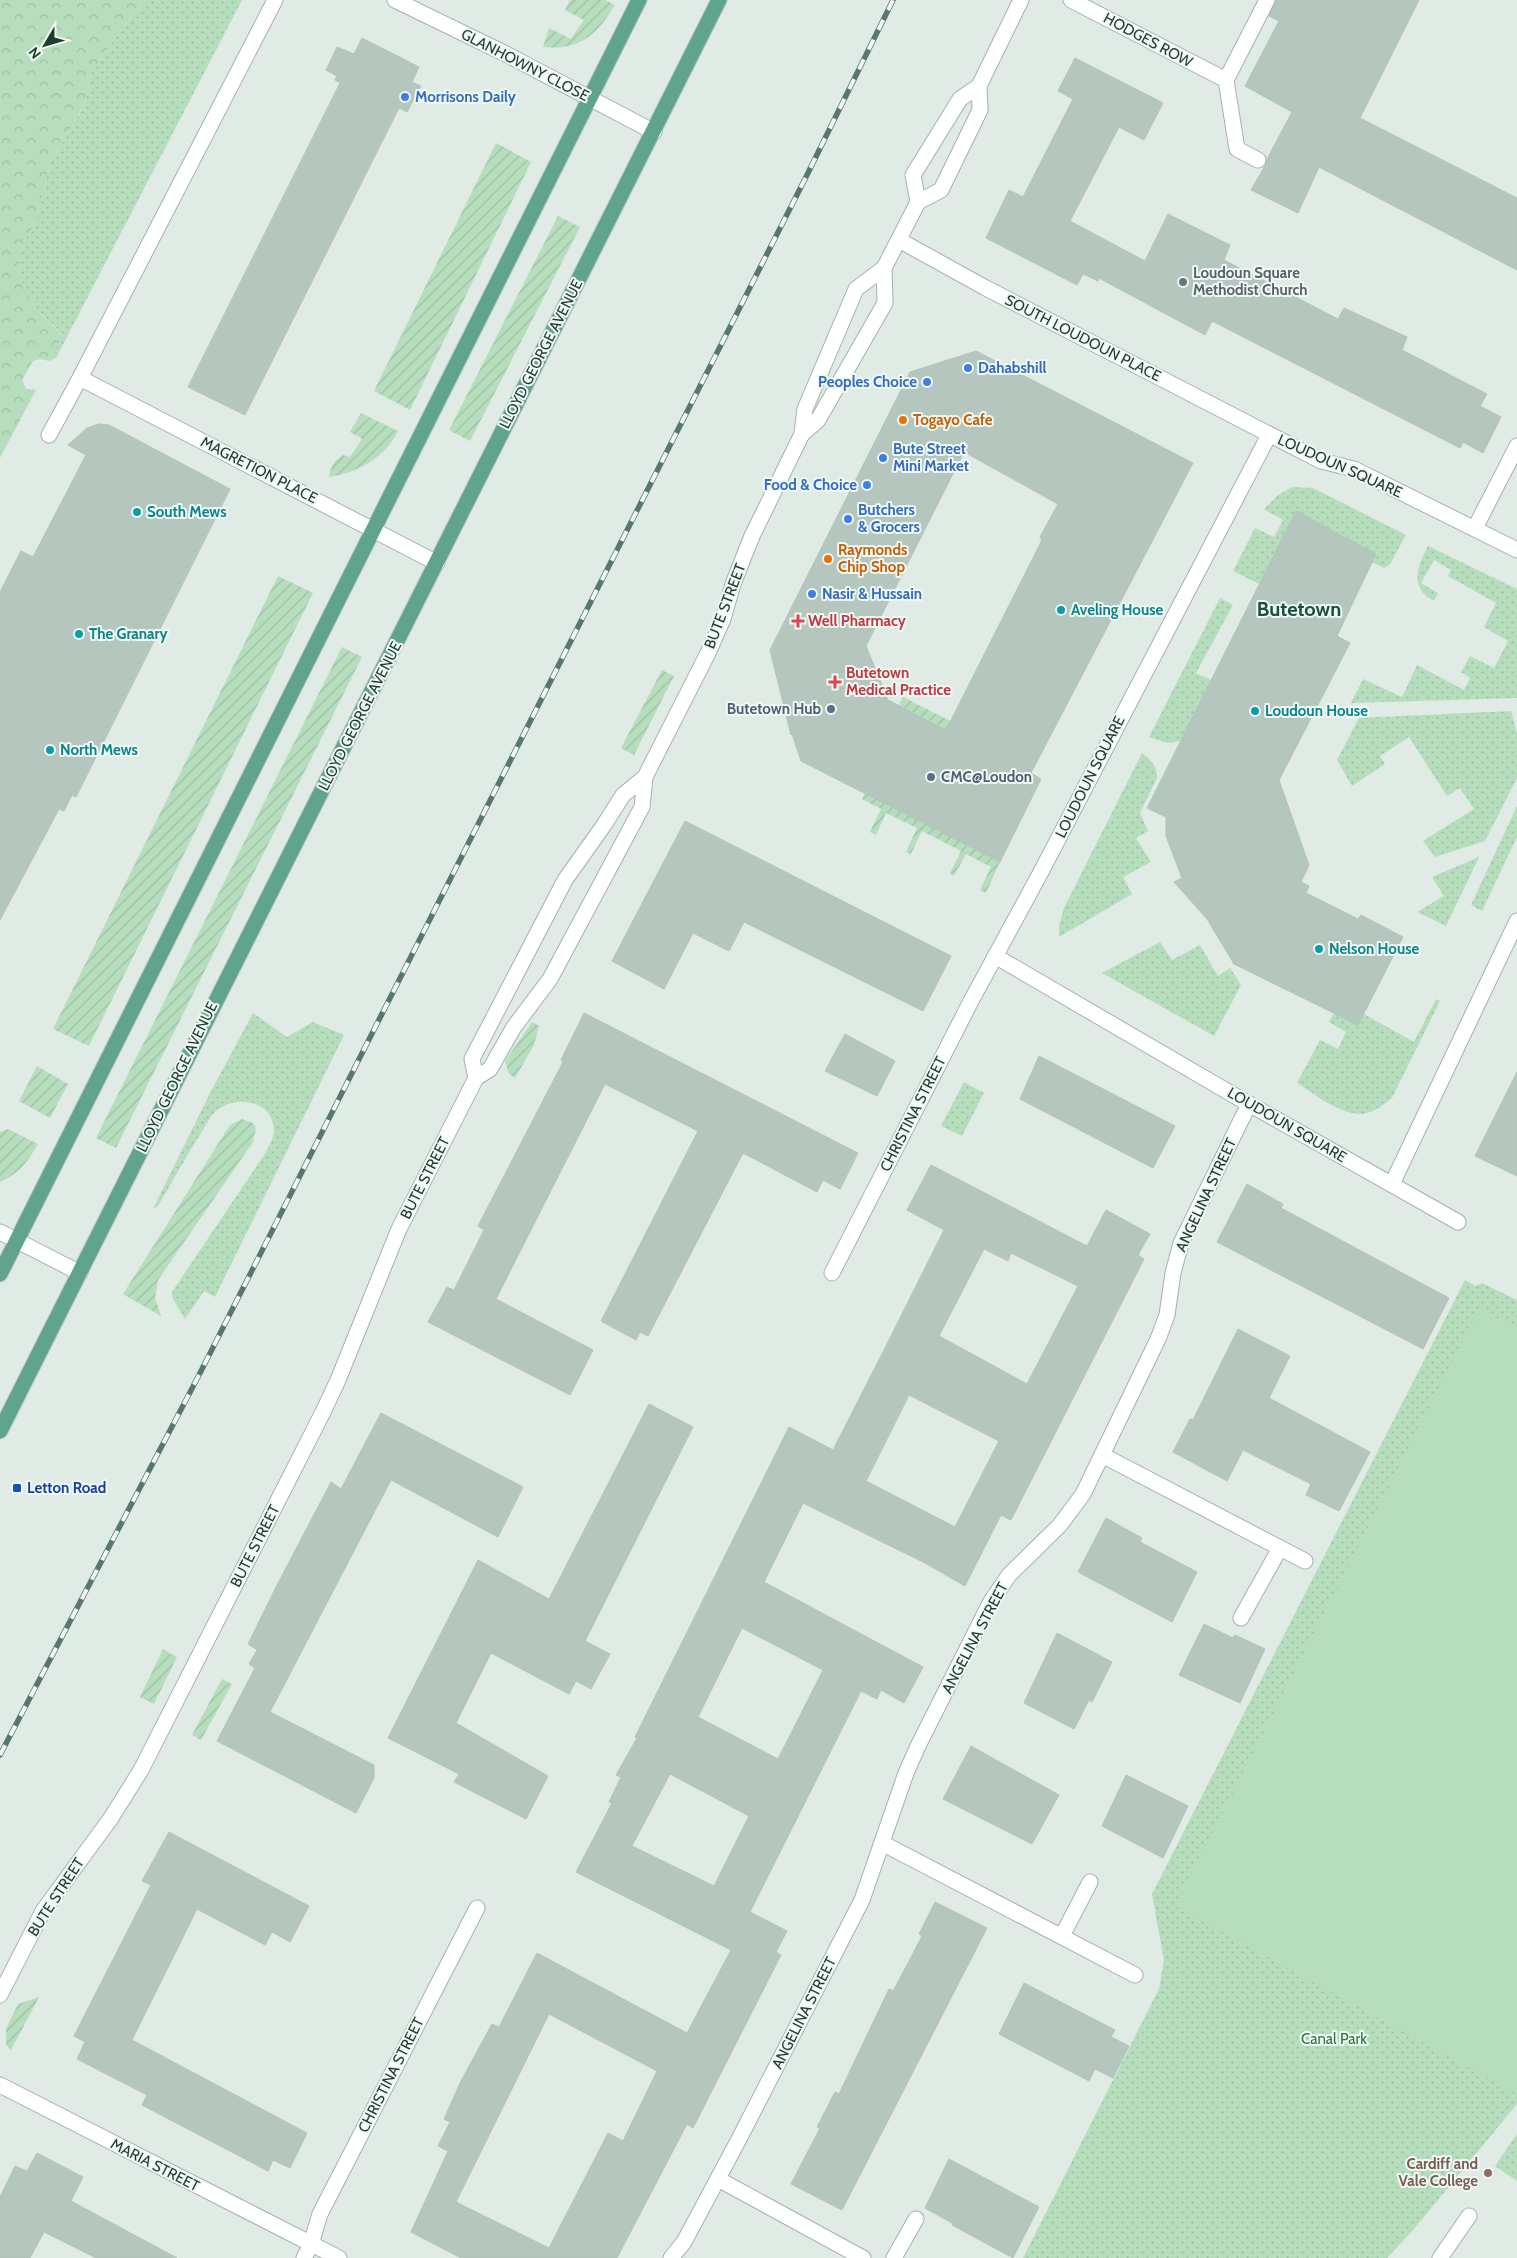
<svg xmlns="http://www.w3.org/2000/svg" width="1517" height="2258" font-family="Cabin,sans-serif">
	<defs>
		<pattern id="grass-dots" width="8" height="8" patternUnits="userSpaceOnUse" patternTransform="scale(1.25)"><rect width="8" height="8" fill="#b6debd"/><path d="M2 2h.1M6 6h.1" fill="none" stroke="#9cbfa3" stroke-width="1.8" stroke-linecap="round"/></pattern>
		<pattern id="forest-crowns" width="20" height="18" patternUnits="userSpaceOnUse" patternTransform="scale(1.25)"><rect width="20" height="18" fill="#b6debd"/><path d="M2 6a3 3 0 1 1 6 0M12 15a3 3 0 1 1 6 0" fill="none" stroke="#9cbfa3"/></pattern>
		<pattern id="garden-furrows" width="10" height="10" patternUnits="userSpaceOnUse" patternTransform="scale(1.25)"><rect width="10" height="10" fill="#b6debd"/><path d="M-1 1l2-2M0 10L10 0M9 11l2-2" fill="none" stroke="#9cbfa3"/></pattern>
	</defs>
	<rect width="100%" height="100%" fill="#dfebe4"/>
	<!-- grass -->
	<g fill="url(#grass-dots)">
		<path d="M145 0H242L56 358 49 361 63 335 38 311 19 277 22 245 37 219 51 158 67 136 86 101 91 74 106 50Z"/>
		<path d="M1292 487 1313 488 1406 535 1390 564 1384 568 1372 562 1376 554 1296 511 1259 584 1233 571 1255 528 1274 537 1283 520 1264 509 1277 496Z"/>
		<path d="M1428 546 1517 589V698L1351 703 1363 679 1402 697 1417 665 1464 690 1470 678 1461 672 1470 656 1494 668 1508 641 1484 627 1496 603 1448 576 1451 570 1434 560 1421 583 1438 593 1434 601C1409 587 1417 568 1428 546Z"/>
		<path d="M1220 598 1233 605 1196 673 1211 680 1181 741 1167 743 1149 737Z"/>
		<path d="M1511 711 1517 733V778L1485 841 1435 857 1423 841 1474 809 1460 788 1447 796 1409 737 1380 756 1385 764 1352 786 1337 760 1359 718Z"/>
		<path d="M1142 753C1150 760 1158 766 1157 778L1140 813 1148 831 1136 838 1151 862 1123 877 1132 894 1059 937V926L1064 908Z"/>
		<path d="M1517 806V837L1482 911 1471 905Z"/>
		<path d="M1479 857 1446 926 1417 912 1444 896 1432 877Z"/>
		<path d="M1160 942 1172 960 1200 945 1218 976 1230 968 1241 985 1214 1036 1102 973Z"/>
		<path d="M1436 999 1440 1001 1392 1098C1384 1104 1373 1114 1361 1114 1339 1114 1315 1094 1297 1083L1320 1040 1338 1049 1346 1032 1329 1022 1334 1013 1358 1025 1364 1014 1414 1042Z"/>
		<path d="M253 1013 287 1037 313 1022 344 1035 215 1297 204 1291 185 1319 173 1299 172 1292 266 1152C269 1145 274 1138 274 1131 274 1100 235 1094 216 1111 210 1116 206 1126 201 1133 186 1157 172 1182 158 1206L153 1209 210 1093Z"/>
		<path d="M964 1082 984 1093 962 1136 941 1126Z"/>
		<path d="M1465 1280 1476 1286 1482 1283 1517 1300V2104L1414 2229 1387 2258H1023L1159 1989 1164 1960 1152 1894Z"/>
		<path d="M1517 2134V2181L1495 2166Z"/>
	</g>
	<!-- forest -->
	<path fill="url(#forest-crowns)" d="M0 0H145L106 50 91 74 86 100 67 136 51 158 37 219 22 245 19 277 38 311 63 336 49 361 41 359 33 361 22 380 26 389 36 390 0 458Z"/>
	<!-- garden -->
	<g fill="url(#garden-furrows)">
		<path d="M570 0H605L615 5C597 35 579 51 543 47L549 28 571 39 584 20 565 10Z"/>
		<path d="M496 143 531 162 410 410 374 391Z"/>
		<path d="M558 216 580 227 470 441 449 430Z"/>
		<path d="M361 413 398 431C385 458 357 473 329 477 330 467 334 461 343 455L350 457 362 439 350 432Z"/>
		<path d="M278 576 313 593 89 1046 53 1029Z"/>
		<path d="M342 647 362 657 116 1148 96 1138Z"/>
		<path d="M662 670 674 676 634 755 621 748Z"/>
		<path d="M903 697 988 740 984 749 899 705Z"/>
		<path d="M865 793 1000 862 986 893 980 890 991 867 966 854 954 876 950 873 961 851 922 831 911 854 906 852 917 828 886 813 876 835 870 832 881 809 862 799Z"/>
		<path d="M532 1022 539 1026 534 1045 515 1078 509 1074 505 1061Z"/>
		<path d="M37 1066 68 1084 50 1118 19 1101Z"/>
		<path d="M242 1119 253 1123 256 1128 253 1142 158 1280 155 1298 161 1316 123 1294 230 1125Z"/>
		<path d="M8 1129 38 1144C28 1161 19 1174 0 1182V1132Z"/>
		<path d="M163 1649 177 1657 154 1704 140 1697Z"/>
		<path d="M222 1679 232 1684 201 1740 192 1735Z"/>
		<path d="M39 1997 11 2050 6 2045V2029L18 2004Z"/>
	</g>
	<!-- pitch -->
	<path fill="#b6debd" d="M1479 1309 1517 1328V2094L1175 1906Z"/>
	<!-- building -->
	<g fill="#b4c6bd" stroke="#b1c5bb" fill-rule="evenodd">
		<path d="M1276 0H1419L1360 118 1517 198V270L1319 167 1298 213 1251 190 1266 164 1267 159 1292 112 1245 86 1279 21 1269 16Z"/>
		<path d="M362 38 419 67 412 82 421 86 407 112 399 108 245 415 188 387 340 83 335 80 337 76 326 70 337 47 354 54Z"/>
		<path d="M1075 58 1163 103 1144 140 1119 127 1070 221 1145 261 1168 214 1230 245 1224 260 1338 319 1344 308 1407 337 1402 350 1487 394 1480 406 1501 417 1483 453 1463 442 1460 448 1212 321 1205 335 1099 278 1098 281 1083 274 1077 285 986 238 1009 190 1023 197 1073 99 1058 91Z"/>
		<path d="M976 351 1193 463 1031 773 1041 779 1000 862 801 761 792 734 791 735 770 650 910 372ZM964 452 1058 504 1040 537 1042 540 946 730 888 700 866 646Z"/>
		<path d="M99 424 109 425 230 489 76 797 72 795 64 811 59 809 0 920V592L21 551 33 557 86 455 68 445 87 428Z"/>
		<path d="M1296 511 1376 554 1337 636 1350 643 1279 780 1309 865 1301 882 1309 886 1306 893 1358 919 1361 915 1403 937 1358 1025 1234 964 1207 919 1174 882 1182 878 1166 836V817L1147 808Z"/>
		<path d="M685 821 951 956 923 1011 744 922 729 951 693 933 664 989 612 961Z"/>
		<path d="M584 1013 858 1153 840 1189 823 1180 817 1192 743 1153 648 1336 640 1332 636 1340 601 1321 698 1131 605 1084 496 1299 593 1350 570 1395 428 1322 447 1287 454 1290 484 1230 478 1226 563 1062 561 1060Z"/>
		<path d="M845 1034 895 1061 877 1096 825 1071Z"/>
		<path d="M1039 1056 1175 1126 1153 1168 1020 1099Z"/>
		<path d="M1517 1072V1176L1475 1156Z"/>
		<path d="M931 1165 1087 1246 1106 1210 1150 1234 1138 1255 1144 1259 1011 1520 1001 1515 965 1586 925 1563 803 1503 764 1582 923 1667 904 1703 881 1690 877 1699 861 1691 750 1912 787 1931 776 1952 781 1955 693 2128 687 2124 617 2258H461L411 2232 448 2151 438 2146 450 2122 444 2119 461 2081 492 2024 499 2027 537 1953 687 2033 731 1950 576 1872 612 1803 609 1802 621 1777 616 1775 637 1738 635 1737 789 1427 833 1450 884 1350 944 1230 907 1210ZM984 1249 1008 1261 1011 1253 1078 1286 1027 1384 939 1336ZM909 1395 999 1441 955 1527 866 1481ZM742 1628 823 1670 778 1759 698 1717ZM670 1774 749 1816 714 1886 632 1846ZM549 2014 657 2071 623 2141 608 2133 549 2248 456 2202Z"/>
		<path d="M1247 1184 1283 1204 1281 1208 1449 1298 1423 1349 1217 1242Z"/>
		<path d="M1238 1329 1290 1356 1269 1398 1370 1452 1339 1511 1306 1495 1311 1484 1243 1450 1227 1481 1173 1452 1190 1419 1193 1420Z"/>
		<path d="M649 1404 693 1427 585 1641 610 1654 591 1689 576 1681 569 1694 491 1653 456 1723 548 1776 526 1819 454 1782 459 1774 388 1738 478 1560 549 1599Z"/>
		<path d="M381 1413 523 1487 498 1537 391 1480 270 1712 374 1765V1778L356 1813 217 1741 255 1668 249 1664 257 1650 248 1644 276 1587 331 1482 341 1489Z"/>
		<path d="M1106 1518 1142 1538 1140 1542 1197 1572 1172 1622 1078 1572Z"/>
		<path d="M1204 1624 1233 1638 1235 1635 1265 1649 1240 1703 1179 1675Z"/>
		<path d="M1057 1633 1112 1662 1092 1702 1089 1700 1074 1729 1024 1703Z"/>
		<path d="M971 1746 1059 1795 1032 1844 943 1799Z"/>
		<path d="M1126 1775 1188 1806 1163 1858 1102 1826Z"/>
		<path d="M169 1832 309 1906 290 1942 272 1932 265 1945 197 1909 132 2040 307 2133 290 2168 273 2160 268 2171 142 2105 147 2095 77 2059 85 2042 74 2036 151 1885 142 1881Z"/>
		<path d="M935 1902 987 1928 842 2210 791 2184 820 2128 817 2127 835 2092 839 2094 889 1989 893 1991 907 1965 922 1936 919 1934Z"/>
		<path d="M1024 1983 1115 2030 1111 2037 1129 2046 1113 2078 1095 2069 1089 2081 999 2034Z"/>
		<path d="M37 2153 83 2177 71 2201 177 2258H96L44 2232 30 2258H0V2197L15 2166 27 2171Z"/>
		<path d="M949 2159 1039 2207 1013 2258 952 2225V2223L925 2208Z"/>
	</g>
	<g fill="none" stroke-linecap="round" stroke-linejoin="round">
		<!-- lane casing -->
		<g stroke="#a2b3ab" stroke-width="17">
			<g id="lane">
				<path d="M1258 160 1237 149 1226 80 1267 0"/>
				<path d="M49 435 80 378"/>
				<path d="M1440 2258 1469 2216"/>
			</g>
		</g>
		<!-- street casing -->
		<g stroke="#a2b3ab" stroke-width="17">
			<g id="street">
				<path d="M275 0 80 378 437 563"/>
				<path d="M395 0 506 54 654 132"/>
				<path d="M1071 0 1226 80"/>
				<path d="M918 202 913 175 960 99 979 86"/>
				<path d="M899 240 984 287 1321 461 1354 469 1517 550"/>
				<path d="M802 434 818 420 885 303 884 268"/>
				<path d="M1475 528 1517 446"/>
				<path d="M645 777 708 653 723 619 733 584 752 536 802 434 805 409 856 289 884 268 918 202 941 190 980 110 979 86 1021 0"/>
				<path d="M995 956 1249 1104 1458 1222"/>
				<path d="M1392 1184 1517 921"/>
				<path d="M0 1232 80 1273"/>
				<path d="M832 1273 971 1001 1042 870 1269 435"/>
				<path d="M1102 1455 1305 1561"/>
				<path d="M1241 1618 1280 1548"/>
				<path d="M882 1843 1135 1975"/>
				<path d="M1062 1936 1090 1882"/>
				<path d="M0 1995 43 1911 111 1818 141 1770 323 1412 338 1380 399 1229 476 1078 490 1069 514 1027 550 979 642 807 645 777 623 795 604 825 565 880 472 1059 476 1078"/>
				<path d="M0 2085 339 2258"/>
				<path d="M718 2179 863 2258"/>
				<path d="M304 2258 311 2244 320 2214 477 1908"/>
				<path d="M671 2258 684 2242 738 2141 862 1900 906 1773 918 1746 990 1603 1009 1575 1060 1525 1083 1494 1158 1339 1167 1315 1173 1273 1181 1243 1249 1104"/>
				<path d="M894 2258 916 2219"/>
			</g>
		</g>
		<!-- primary casing -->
		<g stroke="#c0c8c5" stroke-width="17">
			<g id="primary">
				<path d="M0 1274 639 0"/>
				<path d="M0 1431 719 0"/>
			</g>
		</g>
		<!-- lane -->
		<use href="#lane" stroke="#fff" stroke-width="15"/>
		<!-- street -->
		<use href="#street" stroke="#fff" stroke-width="15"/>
		<!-- primary -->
		<use href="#primary" stroke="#60a48c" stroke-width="15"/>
		<!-- rail casing -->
		<g stroke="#59786d" stroke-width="5.5">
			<path id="rail" d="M0 1755 198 1377 806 177 893 0"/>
		</g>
		<!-- rail -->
		<use href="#rail" stroke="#eff8f3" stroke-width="4" stroke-dasharray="11" stroke-linecap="butt"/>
	</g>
	<!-- markers -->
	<g fill="#3f7fe0" stroke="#eff8f3" stroke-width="2">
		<circle cx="405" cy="97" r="5"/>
		<circle cx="968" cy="368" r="5"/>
		<circle cx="927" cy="382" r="5"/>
		<circle cx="883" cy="458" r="5"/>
		<circle cx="867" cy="485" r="5"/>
		<circle cx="848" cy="519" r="5"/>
		<circle cx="812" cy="594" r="5"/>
	</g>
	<circle fill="#6b7280" stroke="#eff8f3" stroke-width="2" cx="1183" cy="282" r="5"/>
	<g fill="#e8710a" stroke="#eff8f3" stroke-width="2">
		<circle cx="903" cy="420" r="5"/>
		<circle cx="828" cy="559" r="5"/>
	</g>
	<g fill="#0f9aa8" stroke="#eff8f3" stroke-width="2">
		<circle cx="137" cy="512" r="5"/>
		<circle cx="1061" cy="610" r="5"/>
		<circle cx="79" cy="634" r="5"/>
		<circle cx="1255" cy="711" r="5"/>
		<circle cx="50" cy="750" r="5"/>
		<circle cx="1319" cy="949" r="5"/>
	</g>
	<g fill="#e0444e" stroke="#eff8f3" stroke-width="2">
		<path d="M795.5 613.5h5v5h5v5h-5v5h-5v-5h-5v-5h5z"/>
		<path d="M832.5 674.5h5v5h5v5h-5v5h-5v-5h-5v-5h5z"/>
	</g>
	<g fill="#5c6f8a" stroke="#eff8f3" stroke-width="2">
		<circle cx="831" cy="709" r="5"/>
		<circle cx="931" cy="777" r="5"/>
	</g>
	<rect fill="#1a4fb4" stroke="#eff8f3" stroke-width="2" x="12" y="1483" width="10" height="10" rx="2.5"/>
	<circle fill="#8d6e63" stroke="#eff8f3" stroke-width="2" cx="1488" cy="2173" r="5"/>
	<g text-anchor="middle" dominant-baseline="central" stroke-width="4" stroke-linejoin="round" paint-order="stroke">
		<!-- street labels -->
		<g font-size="15" fill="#1f3c31" stroke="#eff8f3">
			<text transform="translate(1148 40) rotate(28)">HODGES ROW</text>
			<text transform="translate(525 65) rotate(27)">GLANHOWNY CLOSE</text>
			<text transform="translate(1083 338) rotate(27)">SOUTH LOUDOUN PLACE</text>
			<text transform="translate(541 354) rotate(-63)">LLOYD GEORGE AVENUE</text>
			<text transform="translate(1340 466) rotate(24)">LOUDOUN SQUARE</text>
			<text transform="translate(259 470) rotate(27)">MAGRETION PLACE</text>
			<text transform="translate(725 606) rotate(-69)">BUTE STREET</text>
			<text transform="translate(360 716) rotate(-63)">LLOYD GEORGE AVENUE</text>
			<text transform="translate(1090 777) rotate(-63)">LOUDOUN SQUARE</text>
			<text transform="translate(177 1077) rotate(-64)">LLOYD GEORGE AVENUE</text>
			<text transform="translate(913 1114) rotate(-63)">CHRISTINA STREET</text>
			<text transform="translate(1287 1125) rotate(30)">LOUDOUN SQUARE</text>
			<text transform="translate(425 1178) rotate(-63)">BUTE STREET</text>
			<text transform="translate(1206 1195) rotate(-65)">ANGELINA STREET</text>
			<text transform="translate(255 1546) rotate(-63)">BUTE STREET</text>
			<text transform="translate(975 1638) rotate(-62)">ANGELINA STREET</text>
			<text transform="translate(56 1897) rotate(-57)">BUTE STREET</text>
			<text transform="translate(804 2013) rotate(-63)">ANGELINA STREET</text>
			<text transform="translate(391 2075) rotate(-63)">CHRISTINA STREET</text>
			<text transform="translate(155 2165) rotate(27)">MARIA STREET</text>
		</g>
		<!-- shop labels -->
		<g font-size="15" font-weight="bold" fill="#366cbe" stroke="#eff8f3" text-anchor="start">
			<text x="415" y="97">Morrisons Daily</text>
			<text x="978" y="368">Dahabshill</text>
			<text x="917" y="382" text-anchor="end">Peoples Choice</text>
			<text x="893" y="449">Bute Street<tspan x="893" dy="17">Mini Market</tspan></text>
			<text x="857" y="485" text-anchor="end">Food &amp; Choice</text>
			<text x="858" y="510">Butchers<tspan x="858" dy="17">&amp; Grocers</tspan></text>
			<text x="822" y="594">Nasir &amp; Hussain</text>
		</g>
		<!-- worship labels -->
		<g font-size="15" font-weight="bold" fill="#5b616d" stroke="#eff8f3" text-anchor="start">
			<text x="1193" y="273">Loudoun Square<tspan x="1193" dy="17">Methodist Church</tspan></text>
		</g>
		<!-- food labels -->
		<g font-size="15" font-weight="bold" fill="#c56008" stroke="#eff8f3" text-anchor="start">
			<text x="913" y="420">Togayo Cafe</text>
			<text x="838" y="550">Raymonds<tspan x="838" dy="17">Chip Shop</tspan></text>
		</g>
		<!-- culture labels -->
		<g font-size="15" font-weight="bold" fill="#0d838f" stroke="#eff8f3" text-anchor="start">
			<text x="147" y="512">South Mews</text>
			<text x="1071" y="610">Aveling House</text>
			<text x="89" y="634">The Granary</text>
			<text x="1265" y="711">Loudoun House</text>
			<text x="60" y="750">North Mews</text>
			<text x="1329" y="949">Nelson House</text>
		</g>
		<!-- health labels -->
		<g font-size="15" font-weight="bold" fill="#be3a42" stroke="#eff8f3" text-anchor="start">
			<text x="808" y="621">Well Pharmacy</text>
			<text x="846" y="673">Butetown<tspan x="846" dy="17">Medical Practice</tspan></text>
		</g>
		<!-- service labels -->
		<g font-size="15" font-weight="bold" fill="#4e5e75" stroke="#eff8f3" text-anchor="end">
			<text x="821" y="709">Butetown Hub</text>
			<text x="941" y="777" text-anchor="start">CMC@Loudon</text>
		</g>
		<!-- transit labels -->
		<g font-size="15" font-weight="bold" fill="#164399" stroke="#eff8f3" text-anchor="start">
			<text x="27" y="1488">Letton Road</text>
		</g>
		<!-- park labels -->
		<g font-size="15" fill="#26763d" stroke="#eff8f3">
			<text x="1334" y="2039">Canal Park</text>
		</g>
		<!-- education labels -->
		<g font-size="15" font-weight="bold" fill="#785e54" stroke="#eff8f3" text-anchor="end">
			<text x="1478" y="2164">Cardiff and<tspan x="1478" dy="17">Vale College</tspan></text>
		</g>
		<!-- district labels -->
		<g font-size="20" font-weight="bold" fill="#19503d" stroke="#eff8f3">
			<text x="1299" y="609">Butetown</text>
		</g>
	</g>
	<!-- north arrow -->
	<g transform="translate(45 45) rotate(232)" stroke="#eff8f3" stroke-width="4" paint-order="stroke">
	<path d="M0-4L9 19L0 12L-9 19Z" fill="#1f3c31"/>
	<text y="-8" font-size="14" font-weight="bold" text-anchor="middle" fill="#1f3c31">N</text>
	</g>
</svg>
